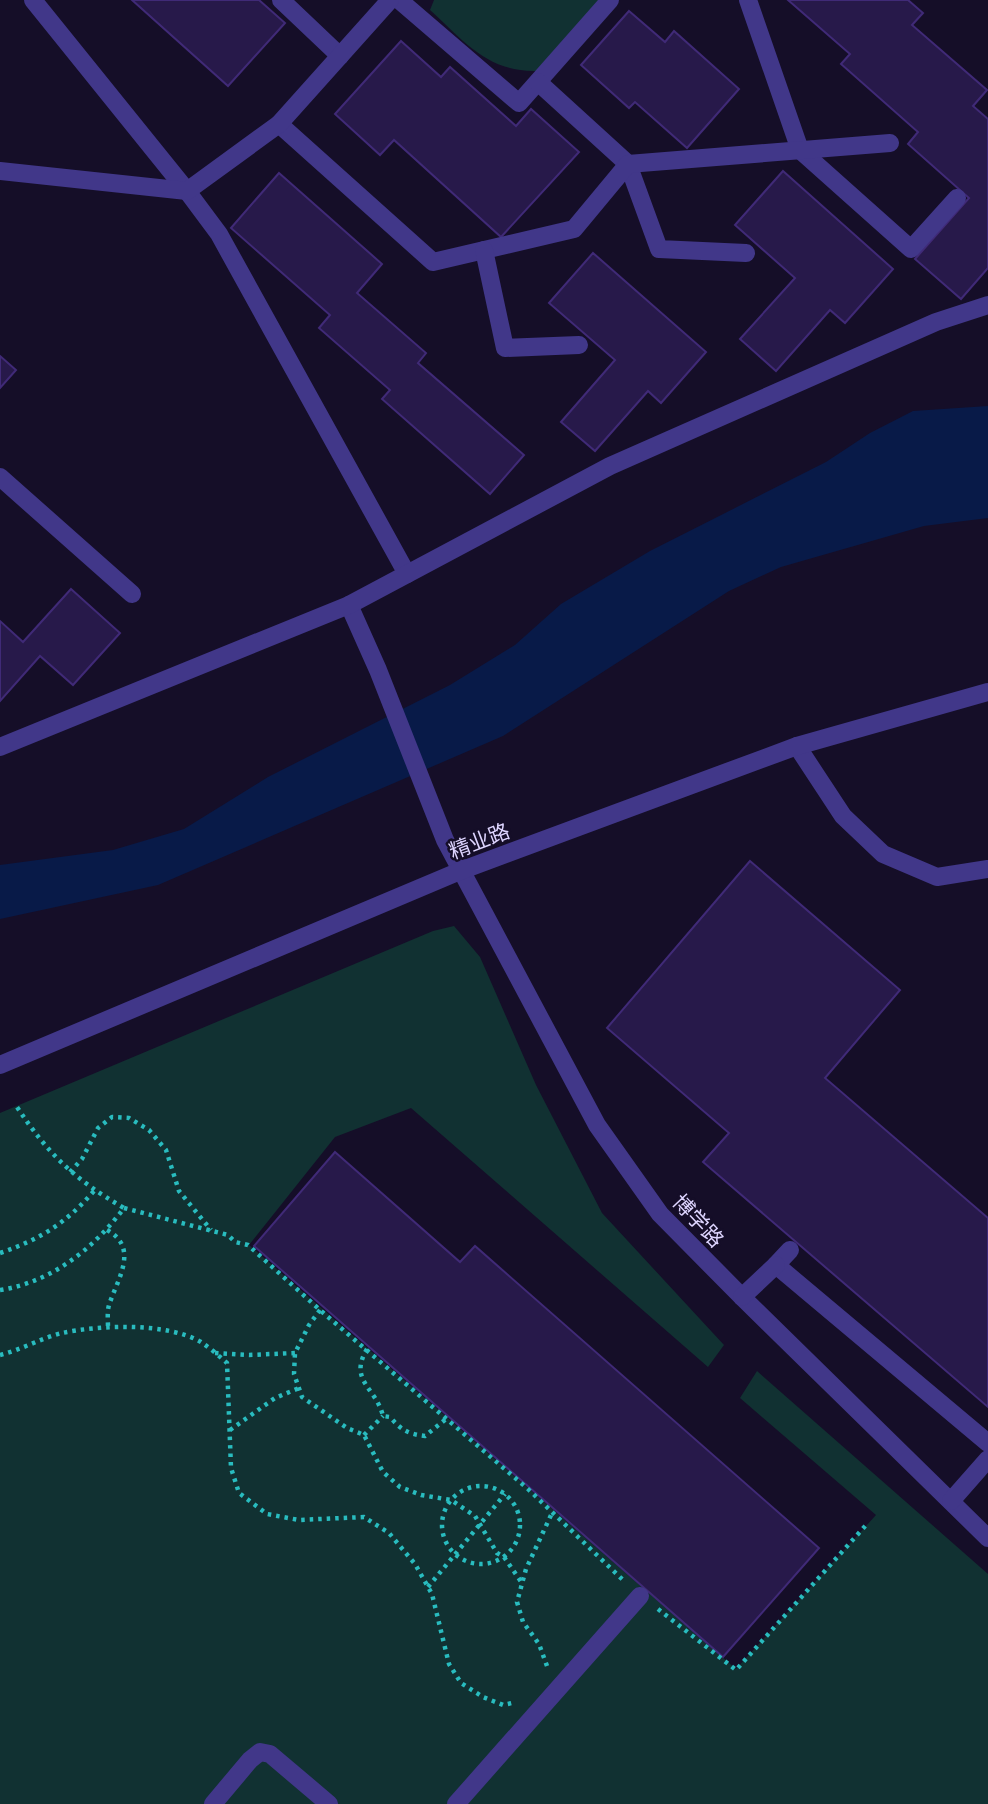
<svg xmlns="http://www.w3.org/2000/svg" width="988" height="1804" font-family="'Exo 2','Noto Sans SC',sans-serif">
	<rect width="100%" height="100%" fill="#150e28"/>
	<!-- green -->
	<g fill="#113132">
		<path d="M434 0H599L536 71C487 72 463 40 430 10Z"/>
		<path d="M454 926 480 957 536 1085 602 1213 724 1345 708 1367 411 1108 335 1137 249 1245 736 1669 876 1515 740 1398 757 1371 988 1574V1804H0V1113L433 931Z"/>
	</g>
	<!-- water -->
	<path fill="#081a48" d="M988 406V518L924 526 781 567 729 591 503 736 158 885 0 919V865L113 850 184 829 268 777 450 685 515 645 561 604 650 551 826 462 870 433 913 411Z"/>
	<!-- building -->
	<g fill="#27194a" stroke="#402a77" stroke-width="2">
		<path d="M132 0H259L285 23 228 86Z"/>
		<path d="M788 0H908L923 13 912 25 987 90 973 106 988 119V268L961 299 915 259 969 198 908 144 918 132 841 64 850 54Z"/>
		<path d="M629 11 665 42 674 31 739 89 687 148 635 102 629 108 581 65Z"/>
		<path d="M401 41 441 77 450 67 516 126 531 109 579 152 501 237 394 140 380 155 335 114Z"/>
		<path d="M783 171 893 269 845 323 830 310 776 371 740 339 795 278 735 225Z"/>
		<path d="M279 173 382 264 357 293 426 353 418 363 524 455 490 494 382 399 390 390 319 328 330 315 231 228Z"/>
		<path d="M593 253 706 352 661 403 648 391 595 451 561 422 615 360 549 303Z"/>
		<path d="M0 356 16 370 0 388Z"/>
		<path d="M71 589 120 633 73 685 40 656 0 701V621L23 642Z"/>
		<path d="M750 861 900 990 825 1078 988 1218V1407L703 1162 729 1133 607 1028Z"/>
		<path d="M335 1152 460 1262 475 1246 819 1548 723 1657 254 1246Z"/>
	</g>
	<g fill="none" stroke-linecap="round" stroke-linejoin="round">
		<!-- path -->
		<g stroke="#29bcbf" stroke-width="4.5" stroke-dasharray="3.5 5" stroke-linecap="butt">
			<path d="M70 1172 82 1159 98 1128 112 1117 129 1118 149 1130 166 1150 179 1191 211 1230"/>
			<path d="M124 1208 228 1235 235 1242 248 1245 320 1310 528 1489 624 1581"/>
			<path d="M107 1230C140 1248 117 1280 109 1305 107 1312 108 1320 108 1328"/>
			<path d="M0 1253C41 1239 66 1223 94 1191"/>
			<path d="M0 1290C52 1282 93 1249 124 1208 74 1179 48 1154 17 1107"/>
			<path d="M320 1310 309 1325 295 1353 294 1374 302 1397 347 1428 364 1435 383 1472 400 1487 421 1495 451 1500 475 1516 497 1553 504 1557 522 1583"/>
			<path d="M367 1349C348 1381 376 1387 383 1416L390 1417C401 1430 408 1434 425 1436L446 1419"/>
			<path d="M215 1353 249 1355 295 1353"/>
			<path d="M0 1355C21 1350 41 1338 62 1333 100 1325 166 1322 201 1342 210 1348 219 1356 227 1363L231 1468 239 1493 267 1514 299 1520 364 1517 389 1533 415 1564 432 1594 449 1664 461 1683 483 1697 503 1705 512 1703"/>
			<path d="M230 1430 275 1398 299 1388"/>
			<path d="M364 1435 383 1416"/>
			<circle cx="481" cy="1525" r="39"/>
			<path d="M428 1587 505 1494"/>
			<path d="M658 1609 736 1670 867 1524"/>
			<path d="M547 1666 539 1644 523 1622 517 1602 526 1569 552 1513"/>
		</g>
		<!-- minor -->
		<g stroke="#413789" stroke-width="18">
			<path d="M33 0 187 191 219 234 407 574"/>
			<path d="M281 0 340 56"/>
			<path d="M399 0 519 103 610 0"/>
			<path d="M748 0 800 150 911 249 957 198"/>
			<path d="M538 82 628 164 659 249 746 253"/>
			<path d="M279 124 433 262 574 229 628 164 890 143"/>
			<path d="M0 171 187 191 279 124 390 0"/>
			<path d="M484 250 505 348 579 345"/>
			<path d="M0 477 132 594"/>
			<path d="M349 605 378 670 445 840 597 1125 660 1214 742 1297 988 1538"/>
			<path d="M797 746 843 816 883 854 937 877 988 869"/>
			<path d="M0 747 349 605 610 466 936 322 988 305"/>
			<path d="M0 1065 460 871 797 746 988 692"/>
			<path d="M790 1250 776 1265 988 1443"/>
			<path d="M742 1297 776 1265"/>
			<path d="M951 1501 988 1459"/>
			<path d="M213 1804 250 1760 260 1752 270 1754 329 1804"/>
			<path d="M456 1804 640 1596"/>
		</g>
	</g>
	<g text-anchor="middle" dominant-baseline="central" stroke-width="5" stroke-linejoin="round" paint-order="stroke">
		<!-- street labels -->
		<g font-size="21" fill="#ded5ff" stroke="#150e28">
			<text transform="translate(479 840) rotate(-21)">精业路</text>
			<text transform="translate(699 1220) rotate(47)">博学路</text>
		</g>
	</g>
</svg>
